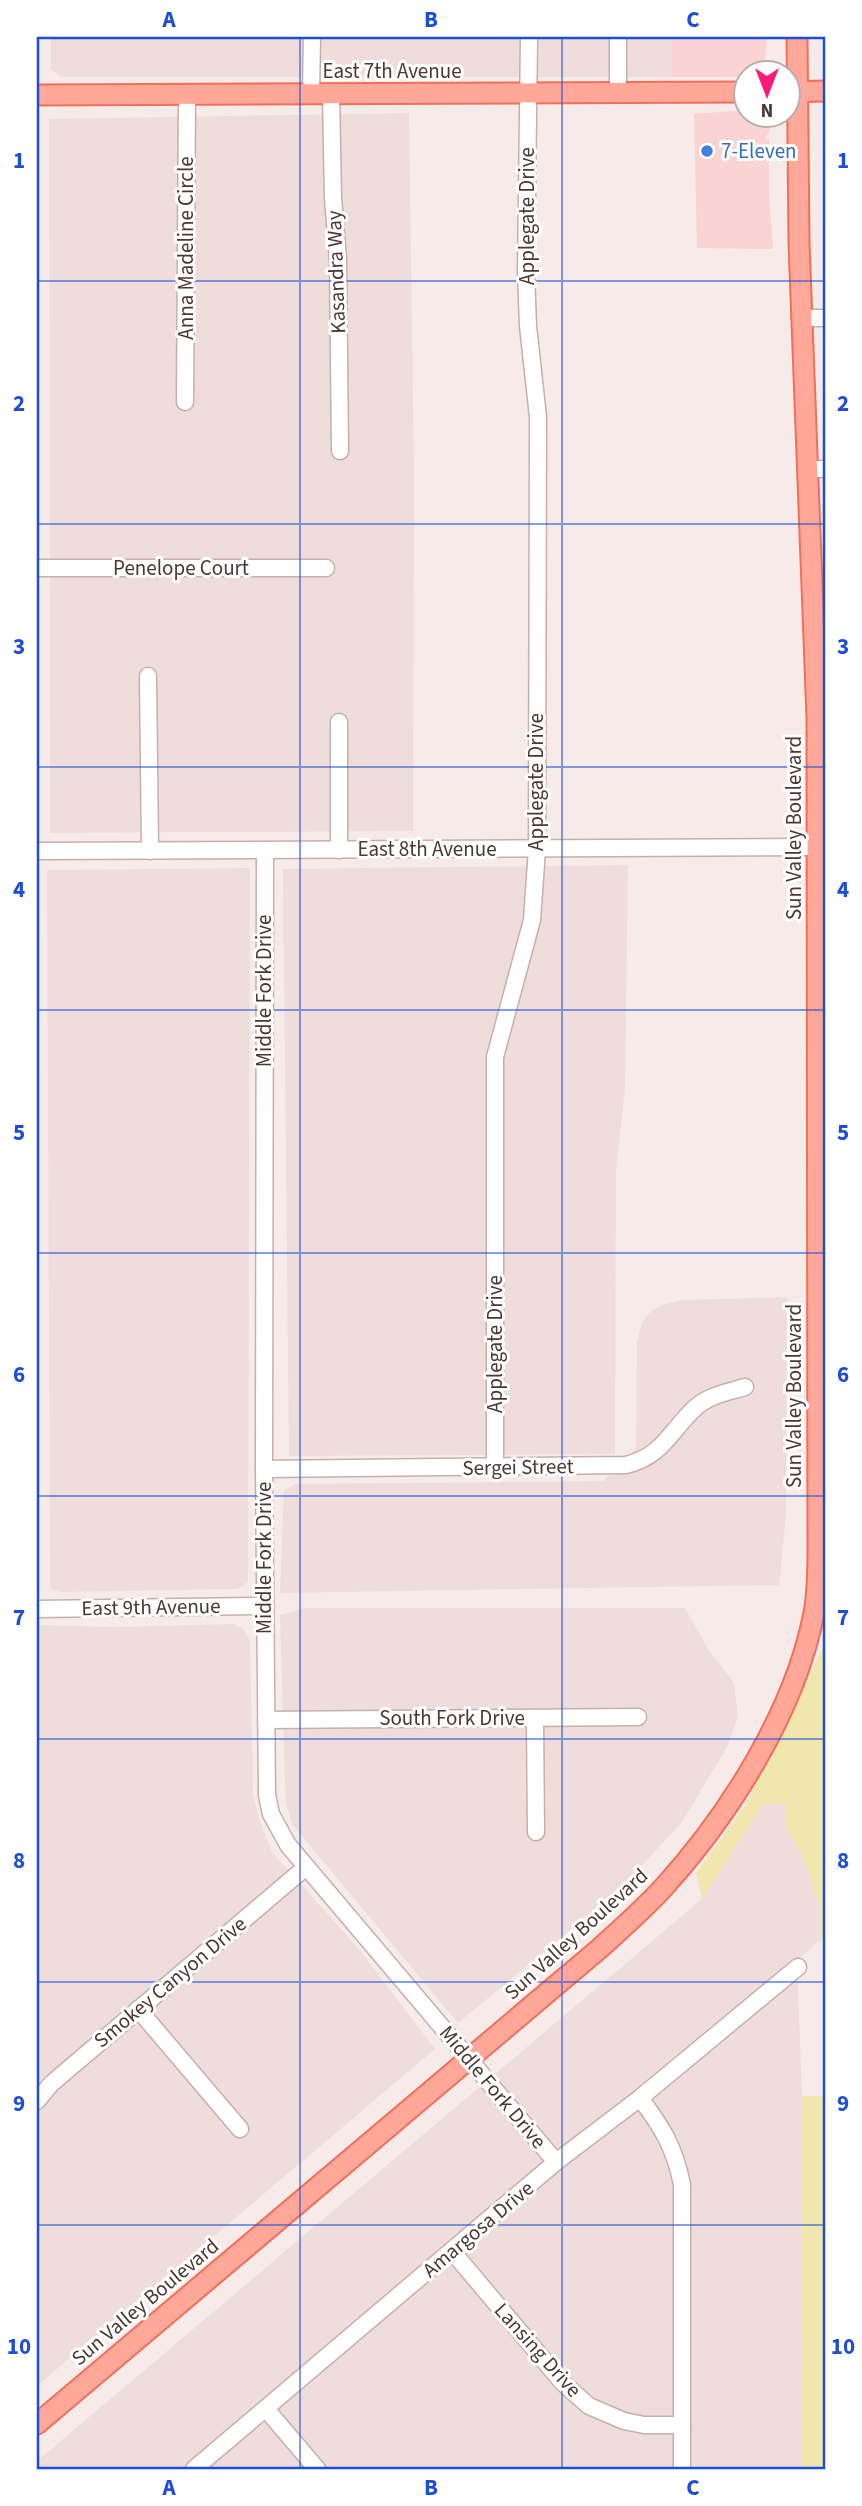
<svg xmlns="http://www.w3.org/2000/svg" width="862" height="2506" font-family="'Source Sans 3',sans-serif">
	<rect width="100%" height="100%" fill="#f6ebe9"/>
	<!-- residential -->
	<g fill="#efdddb">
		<path d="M51 37H672V77H61L51 69Z"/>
		<path d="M409 113 414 478 413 831 50 833 49 119Z"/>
		<path d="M628 865 625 1088 616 1171 615 1454 289 1456 283 869Z"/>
		<path d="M250 868 248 1582 237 1589 60 1592 50 1588 47 870Z"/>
		<path d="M787 1297 786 1514 779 1585 280 1593 284 1491 294 1484 603 1481 636 1448 637 1342 642 1323 649 1313 661 1305 683 1300Z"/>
		<path d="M306 1608H685L708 1649 734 1683 738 1717 727 1747 682 1822 636 1872 586 1917 458 2023 292 1824 286 1802 285 1782 280 1615Z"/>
		<path d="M234 1624 243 1629 250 1640 253 1793 258 1816 272 1852 359 1949 435 2049 37 2386V1625L117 1627Z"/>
		<path d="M763 1804H785L786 1827 805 1861 819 1905 822 1939 797 1960 802 2096 801 2469H37V2461L702 1899Z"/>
	</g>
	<!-- commercial -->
	<g fill="#fad3d3">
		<path d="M672 37H767L764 69 761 73 746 74V77H672Z"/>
		<path d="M746 110V116H770L769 133 767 134 766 139H769V195L773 249 697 248 694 114Z"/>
	</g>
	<!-- green -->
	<g fill="#efe7ae">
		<path d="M825 1643V1937L819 1941V1905L805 1861 786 1827 785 1804H763L702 1899 696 1873 745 1806Z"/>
		<path d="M802 2096H825V2469H801Z"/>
	</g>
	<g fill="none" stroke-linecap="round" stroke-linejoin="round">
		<!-- minor casing -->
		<g stroke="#c6b0ae" stroke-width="19">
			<g id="minor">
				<path d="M618 37V93"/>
				<path d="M311 94 312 37"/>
				<path d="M331 94 333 198 338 260 340 451"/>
				<path d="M803 318H825"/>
				<path d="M185 402 187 95"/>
				<path d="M808 469H825"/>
				<path d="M37 568H326"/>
				<path d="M148 676 150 851"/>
				<path d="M339 722V850"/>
				<path d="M265 850 264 1469 267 1795 271 1814 288 1845 556 2162"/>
				<path d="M37 851 816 847"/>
				<path d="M495 1467V1057L532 920 537 849 538 417 528 326 526 273 529 37"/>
				<path d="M264 1469 626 1465C663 1456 670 1431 695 1408 709 1395 728 1392 745 1387"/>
				<path d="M37 1609 265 1606"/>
				<path d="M535 1718 536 1832"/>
				<path d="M266 1720 638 1717"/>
				<path d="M138 2009 240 2129"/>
				<path d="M640 2098C662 2127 675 2148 682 2185V2469"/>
				<path d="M37 2101 51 2084 306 1867"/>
				<path d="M452 2251 563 2383 589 2406 624 2421 644 2425H682"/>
				<path d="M266 2409 317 2469"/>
				<path d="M194 2469 556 2162 640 2098 798 1967"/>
			</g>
		</g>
		<!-- major casing -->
		<g stroke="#f16f5c" stroke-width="23">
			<g id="major">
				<path d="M788 92 825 91"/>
				<path d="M37 95 746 92"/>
				<path d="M37 2424 599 1949C621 1929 644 1909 664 1887 730 1814 795 1711 814 1613 818 1592 818 1571 818 1549L817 718 799 243 797 37"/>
			</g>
		</g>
		<!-- minor -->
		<use href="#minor" stroke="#fff" stroke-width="16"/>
		<!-- major -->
		<use href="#major" stroke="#ffa89a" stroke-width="19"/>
	</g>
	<!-- grid -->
	<path fill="none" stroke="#1d4ed8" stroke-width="2" stroke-opacity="0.55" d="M300 37V2469M562 37V2469M37 281H825M37 524H825M37 767H825M37 1010H825M37 1253H825M37 1496H825M37 1739H825M37 1982H825M37 2225H825"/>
	<!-- markers -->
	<circle fill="#3f7fe0" stroke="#fff" stroke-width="2.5" cx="707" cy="151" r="7"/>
	<g text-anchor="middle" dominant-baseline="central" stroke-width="6" stroke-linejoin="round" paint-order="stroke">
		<!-- street labels -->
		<g font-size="21" fill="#4b3736" stroke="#fff">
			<text x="392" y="71">East 7th Avenue</text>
			<text transform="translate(527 216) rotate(-90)">Applegate Drive</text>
			<text transform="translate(186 248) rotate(-90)">Anna Madeline Circle</text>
			<text transform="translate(336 272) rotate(-92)">Kasandra Way</text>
			<text x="181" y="568">Penelope Court</text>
			<text transform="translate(536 782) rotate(-90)">Applegate Drive</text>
			<text transform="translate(794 828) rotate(-90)">Sun Valley Boulevard</text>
			<text x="427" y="849">East 8th Avenue</text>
			<text transform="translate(264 991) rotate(-90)">Middle Fork Drive</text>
			<text transform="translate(495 1344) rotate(-90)">Applegate Drive</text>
			<text transform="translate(794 1396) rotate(-90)">Sun Valley Boulevard</text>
			<text transform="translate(518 1467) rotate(-1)">Sergei Street</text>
			<text transform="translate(264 1558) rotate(-90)">Middle Fork Drive</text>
			<text transform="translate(151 1607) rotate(-1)">East 9th Avenue</text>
			<text x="452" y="1718">South Fork Drive</text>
			<text transform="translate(576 1934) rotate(-42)">Sun Valley Boulevard</text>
			<text transform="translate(170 1982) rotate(-40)">Smokey Canyon Drive</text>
			<text transform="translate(493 2087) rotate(50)">Middle Fork Drive</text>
			<text transform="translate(478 2229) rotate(-40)">Amargosa Drive</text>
			<text transform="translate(145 2302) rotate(-40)">Sun Valley Boulevard</text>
			<text transform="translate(538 2350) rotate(48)">Lansing Drive</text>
		</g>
		<!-- shop labels -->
		<g font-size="21" fill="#366cbe" stroke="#fff" text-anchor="start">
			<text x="721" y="151">7-Eleven</text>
		</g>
	</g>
	<!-- border -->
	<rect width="862" height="2506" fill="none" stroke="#ffffff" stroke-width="77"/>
	<!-- north arrow -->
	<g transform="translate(767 94) rotate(180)"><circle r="33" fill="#ffffff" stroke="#b7afaf" stroke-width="2"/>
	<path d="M0-5L12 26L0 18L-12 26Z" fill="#ff1879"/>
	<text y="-10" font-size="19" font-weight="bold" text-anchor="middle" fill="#4b3736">N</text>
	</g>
	<rect x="38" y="38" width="786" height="2430" fill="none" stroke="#1d4ed8" stroke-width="2.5"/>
	<g font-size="23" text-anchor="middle" font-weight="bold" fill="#1d4ed8">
		<text x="169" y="27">A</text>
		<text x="431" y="27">B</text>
		<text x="693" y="27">C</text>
		<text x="19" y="168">1</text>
		<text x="843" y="168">1</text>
		<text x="19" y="411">2</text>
		<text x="843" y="411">2</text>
		<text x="19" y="654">3</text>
		<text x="843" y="654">3</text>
		<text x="19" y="897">4</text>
		<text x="843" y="897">4</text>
		<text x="19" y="1140">5</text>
		<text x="843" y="1140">5</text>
		<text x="19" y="1382">6</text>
		<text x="843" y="1382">6</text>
		<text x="19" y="1625">7</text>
		<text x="843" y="1625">7</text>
		<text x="19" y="1868">8</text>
		<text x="843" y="1868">8</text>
		<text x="19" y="2111">9</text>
		<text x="843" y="2111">9</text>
		<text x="19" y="2354">10</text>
		<text x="843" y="2354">10</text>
		<text x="169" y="2495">A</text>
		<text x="431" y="2495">B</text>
		<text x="693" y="2495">C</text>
	</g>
</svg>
